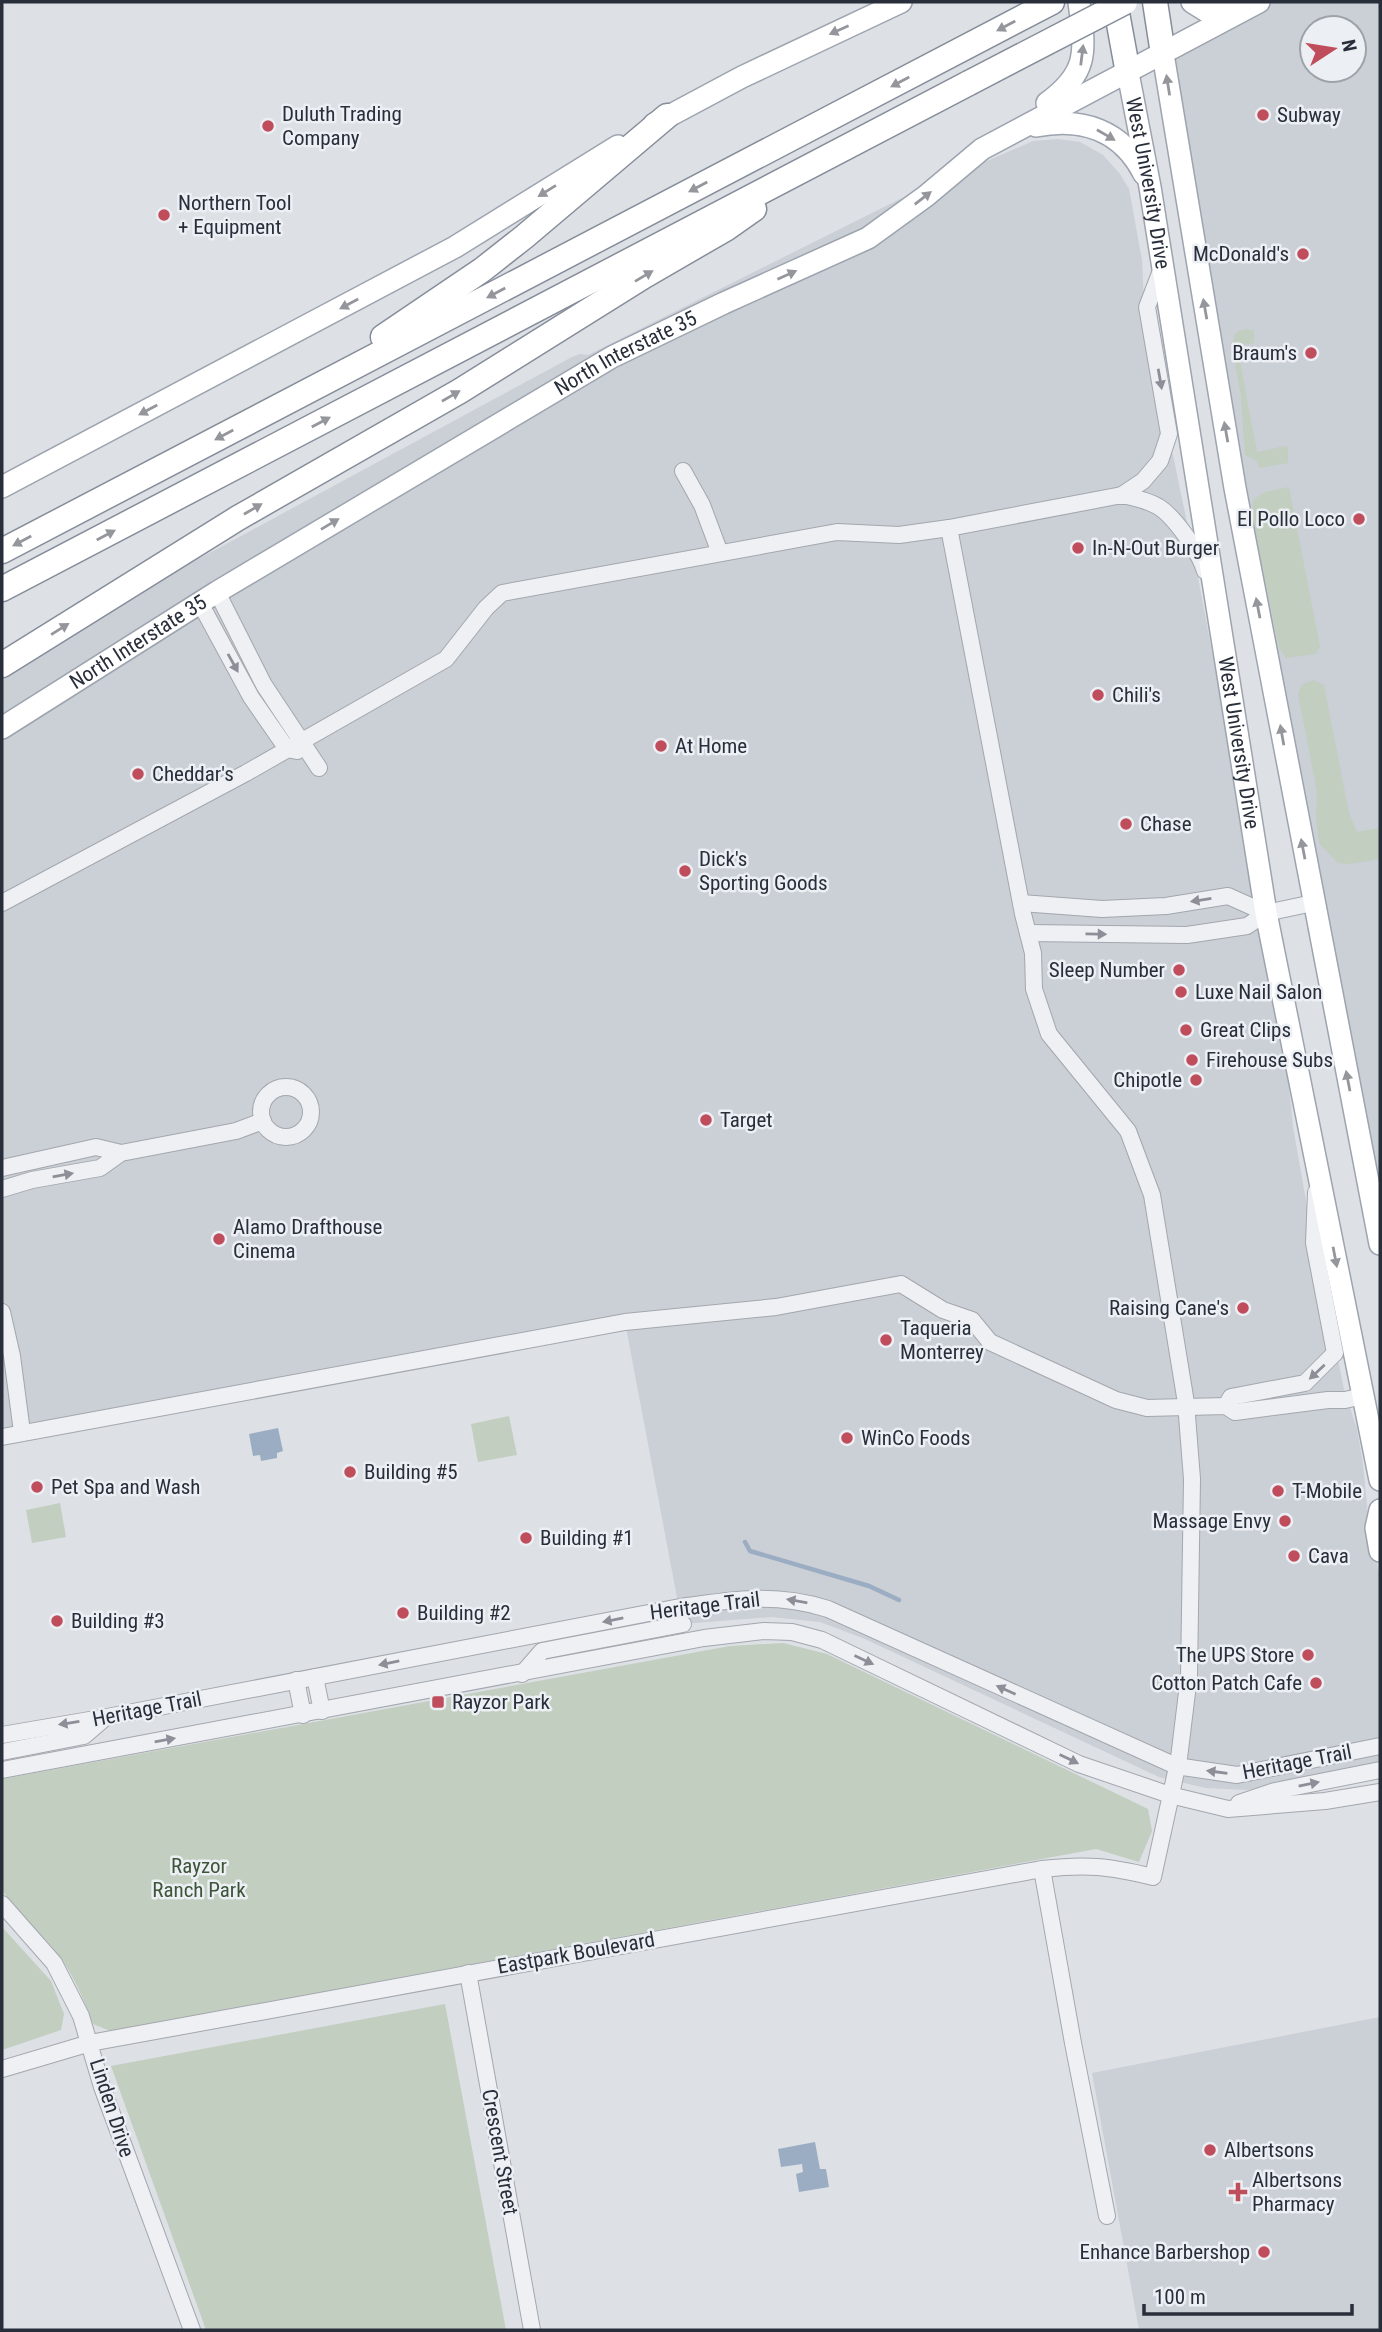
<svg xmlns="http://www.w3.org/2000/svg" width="1382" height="2332" font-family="'Roboto Condensed',sans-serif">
	<rect width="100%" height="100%" fill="#dde0e5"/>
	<!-- built -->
	<g fill="#cbcfd6" fill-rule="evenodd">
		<path d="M1259 2H1380V1244L1163 54ZM1312 28H1354V70H1312Z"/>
		<path d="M1058 139 1080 142 1103 155 1120 174 1129 189 1142 260 1144 305 1159 388 1195 561 1285 1044 1293 1127 1331 1343 1339 1364 1344 1389 1357 1429 1363 1464 1369 1526 1380 1579V1763L1247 1790 1206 1788 1159 1777 865 1639 820 1622 772 1617 682 1624 625 1322 2 1439V661L217 549 572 357 580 354 588 355 900 199 1033 141Z"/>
		<path d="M1380 2017V2330H1139L1092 2073Z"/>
	</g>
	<!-- green -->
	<g fill="#c2cebf">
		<path d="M1248 329 1254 331V343L1237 346 1257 452 1285 446 1288 447V463L1259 468 1257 461 1245 455 1241 397 1233 350 1234 335 1239 331Z"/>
		<path d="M1289 487 1320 647 1315 654 1286 658 1279 648 1251 513 1254 499 1265 492Z"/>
		<path d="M1313 680 1324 685 1349 813 1357 832 1380 828V859L1349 864 1338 863 1319 843 1316 817 1317 792 1298 694 1301 685Z"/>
		<path d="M509 1416 517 1455 478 1462 471 1424Z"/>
		<path d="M60 1503 66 1537 32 1543 26 1510Z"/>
		<path d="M783 1643 827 1654 1148 1809 1152 1831 1139 1862 1096 1849 110 2031 93 2024C83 1997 72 1971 53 1948 37 1929 15 1914 3 1891 0 1881 2 1797 2 1779L730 1646Z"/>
		<path d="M2 1927 51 1981 64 2014 61 2030 2 2050Z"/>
		<path d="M445 2004 506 2330H206L111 2066Z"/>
	</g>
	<!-- water -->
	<g fill="#9badc2">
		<path d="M278 1428 283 1451 277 1453V1458L261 1461 260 1455 253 1456 249 1434Z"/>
		<path d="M815 2142 820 2169H826L829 2187 799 2192 796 2174 803 2172 802 2164 781 2167 778 2149Z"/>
	</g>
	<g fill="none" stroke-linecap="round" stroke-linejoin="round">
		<!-- stream -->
		<path stroke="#9badc2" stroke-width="4.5" d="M745 1542 750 1551 869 1586 899 1600"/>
		<!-- minor casing -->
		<g stroke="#a3a7ae" stroke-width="18">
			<g id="minor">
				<path d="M683 471 702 505 720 553"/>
				<path d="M1122 495 1143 481 1160 461 1169 434 1147 307 1162 268"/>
				<path d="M217 592 264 685 319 768"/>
				<path d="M200 603 251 697 287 749 297 751"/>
				<path d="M2 903 246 773 446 659 486 608 502 593 837 532 899 535 949 528"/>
				<path d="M1021 903 1102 909 1166 906 1228 896 1266 913"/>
				<path d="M1028 933 1187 935 1247 926 1266 913 1313 903"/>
				<circle cx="286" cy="1112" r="25"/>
				<path d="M2 1168 96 1147 121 1153"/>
				<path d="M2 1189 32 1180 100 1168 121 1153 236 1131 263 1121"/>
				<path d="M2 1312 12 1356 22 1432"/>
				<path d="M1226 1406 1231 1397 1305 1383 1335 1353 1314 1243 1316 1192"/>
				<path d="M2 1437 625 1322 776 1307 901 1284 943 1310 972 1320 990 1342 1116 1400 1147 1408 1226 1406 1235 1412 1328 1400H1345L1363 1396"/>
				<path d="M522 1674 542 1651 683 1624"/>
				<path d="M315 1677 322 1711"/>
				<path d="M296 1680 303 1715"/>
				<path d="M2 1735 107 1717 680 1607C735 1600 773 1592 828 1609L1176 1766 1237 1775 1380 1746"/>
				<path d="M2 1752 84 1736 105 1718"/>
				<path d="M2 1770 704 1638 764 1631 792 1632 822 1640 1079 1764 1170 1795 1228 1809 1325 1801 1380 1792"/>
				<path d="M1239 1803 1275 1791 1380 1770"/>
				<path d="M1042 1869 1073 2043 1107 2216"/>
				<path d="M2 1904 54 1963 81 2016 102 2087 192 2330"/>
				<path d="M468 1973 532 2330"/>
				<path d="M2 2069 90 2043 1042 1869C1087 1864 1108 1866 1153 1877L1179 1758 1189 1676 1192 1479 1186 1403 1152 1195 1128 1131 1049 1034 1034 989 1033 953 1023 914 949 528 1122 495C1157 502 1165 507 1186 536 1194 548 1201 557 1205 571"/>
			</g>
		</g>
		<!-- major casing -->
		<g stroke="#9da4af" stroke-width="24">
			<g id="major">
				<path d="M1192 2 1208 12H1235"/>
				<path d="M1163 54 1235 488 1380 1244"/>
				<path id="s1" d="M1128 73 1150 187 1266 913 1380 1480"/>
				<path d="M1047 103C1090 72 1085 50 1079 2"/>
				<path d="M654 124 742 77 901 2"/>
				<path d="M1036 126C1082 117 1122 130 1144 174"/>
				<path d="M2 487 455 247 618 146"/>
				<path id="s2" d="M2 728 217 592 612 357 724 303 868 238 926 196 982 149 1259 2"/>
				<path d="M1380 1510 1376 1528 1380 1551"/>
			</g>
		</g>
		<!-- highway casing -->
		<g stroke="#868d9a" stroke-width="27">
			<g id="highway">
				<path d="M1115 2 1128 73"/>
				<path d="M1155 2 1163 54"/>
				<path d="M383 337 482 270 524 237 667 116"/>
				<path d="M2 551 1052 2"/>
				<path d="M2 589 969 83"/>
				<path d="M2 665 238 518 460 391 644 276 727 228 754 209"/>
			</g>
		</g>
		<!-- minor -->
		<use href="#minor" stroke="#eff0f4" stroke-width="16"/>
		<!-- major -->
		<use href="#major" stroke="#fff" stroke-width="21"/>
		<!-- highway -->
		<use href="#highway" stroke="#fff" stroke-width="24"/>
		<!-- highway-bridge casing -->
		<g stroke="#868d9a" stroke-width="27" stroke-linecap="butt">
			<path id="highway-bridge" d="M969 83 1125 2"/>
		</g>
		<!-- highway-bridge -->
		<use href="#highway-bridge" stroke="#fff" stroke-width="24"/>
	</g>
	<!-- one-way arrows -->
	<defs><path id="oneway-solid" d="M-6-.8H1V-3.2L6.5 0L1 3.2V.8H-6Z" transform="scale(1.75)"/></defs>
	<g fill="#94969c">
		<use href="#oneway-solid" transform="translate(1006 26) rotate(152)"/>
		<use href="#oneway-solid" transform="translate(839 30) rotate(156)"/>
		<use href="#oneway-solid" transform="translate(1082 55) rotate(-83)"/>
		<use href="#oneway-solid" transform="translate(900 82) rotate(152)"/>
		<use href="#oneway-solid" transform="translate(1168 85) rotate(-99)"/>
		<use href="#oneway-solid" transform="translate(1106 135) rotate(30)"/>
		<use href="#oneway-solid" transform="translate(698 187) rotate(152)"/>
		<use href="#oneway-solid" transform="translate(547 191) rotate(148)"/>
		<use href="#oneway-solid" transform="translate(923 198) rotate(-38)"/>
		<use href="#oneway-solid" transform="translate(787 275) rotate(-24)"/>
		<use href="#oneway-solid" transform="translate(644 276) rotate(-31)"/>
		<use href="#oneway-solid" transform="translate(496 293) rotate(152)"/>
		<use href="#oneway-solid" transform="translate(349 304) rotate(152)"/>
		<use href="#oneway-solid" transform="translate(1205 309) rotate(-100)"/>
		<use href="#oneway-solid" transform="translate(451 396) rotate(-30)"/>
		<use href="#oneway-solid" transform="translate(148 410) rotate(152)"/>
		<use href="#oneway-solid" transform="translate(321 422) rotate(-28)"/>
		<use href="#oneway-solid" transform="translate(1226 432) rotate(-100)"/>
		<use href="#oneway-solid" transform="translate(224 435) rotate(152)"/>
		<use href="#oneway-solid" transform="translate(253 509) rotate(-30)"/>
		<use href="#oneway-solid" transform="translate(330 524) rotate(-31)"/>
		<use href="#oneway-solid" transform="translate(106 535) rotate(-28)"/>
		<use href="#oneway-solid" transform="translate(22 541) rotate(152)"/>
		<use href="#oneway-solid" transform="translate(1258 608) rotate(-101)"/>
		<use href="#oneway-solid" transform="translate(60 629) rotate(-32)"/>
		<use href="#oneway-solid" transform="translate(1282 735) rotate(-100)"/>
		<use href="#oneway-solid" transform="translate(1303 849) rotate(-101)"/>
		<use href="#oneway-solid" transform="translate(1348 1081) rotate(-101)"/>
		<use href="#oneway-solid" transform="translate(1335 1257) rotate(79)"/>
	</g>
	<g fill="#8c8f97">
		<use href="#oneway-solid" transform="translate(1160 379) rotate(80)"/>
		<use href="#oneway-solid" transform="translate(233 663) rotate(61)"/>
		<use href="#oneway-solid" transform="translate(1201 900) rotate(171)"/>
		<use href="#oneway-solid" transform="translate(1096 934) rotate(1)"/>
		<use href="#oneway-solid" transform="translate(63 1175) rotate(-10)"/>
		<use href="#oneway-solid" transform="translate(1317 1372) rotate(137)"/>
		<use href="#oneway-solid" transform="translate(797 1601) rotate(-170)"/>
		<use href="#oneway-solid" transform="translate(613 1620) rotate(169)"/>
		<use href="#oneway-solid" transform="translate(864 1660) rotate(25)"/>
		<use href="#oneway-solid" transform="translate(389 1663) rotate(169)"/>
		<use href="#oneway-solid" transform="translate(1006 1690) rotate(-156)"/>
		<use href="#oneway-solid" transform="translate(69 1723) rotate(171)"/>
		<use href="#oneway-solid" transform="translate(165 1740) rotate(-10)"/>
		<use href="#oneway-solid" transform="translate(1069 1759) rotate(26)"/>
		<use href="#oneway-solid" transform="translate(1217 1772) rotate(-172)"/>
		<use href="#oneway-solid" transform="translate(1309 1784) rotate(-11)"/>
	</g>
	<!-- markers -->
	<g fill="#bf4d5c" stroke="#eceff3" stroke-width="2.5">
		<circle cx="1263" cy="115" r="7"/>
		<circle cx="268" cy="126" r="7"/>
		<circle cx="164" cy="215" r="7"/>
		<circle cx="1303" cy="254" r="7"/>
		<circle cx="1311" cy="353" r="7"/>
		<circle cx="1359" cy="519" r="7"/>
		<circle cx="1078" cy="548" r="7"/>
		<circle cx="1098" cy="695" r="7"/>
		<circle cx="661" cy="746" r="7"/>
		<circle cx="138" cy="774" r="7"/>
		<circle cx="1126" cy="824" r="7"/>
		<circle cx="685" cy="871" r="7"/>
		<circle cx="1179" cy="970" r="7"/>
		<circle cx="1181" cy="992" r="7"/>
		<circle cx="1186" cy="1030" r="7"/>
		<circle cx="1192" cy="1060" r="7"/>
		<circle cx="1196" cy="1080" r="7"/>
		<circle cx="706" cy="1120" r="7"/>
		<circle cx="219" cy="1239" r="7"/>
		<circle cx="1243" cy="1308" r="7"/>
		<circle cx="886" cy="1340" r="7"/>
		<circle cx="847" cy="1438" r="7"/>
		<circle cx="350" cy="1472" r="7"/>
		<circle cx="37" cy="1487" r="7"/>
		<circle cx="1278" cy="1491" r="7"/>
		<circle cx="1285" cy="1521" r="7"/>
		<circle cx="526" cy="1538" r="7"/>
		<circle cx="1294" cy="1556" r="7"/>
		<circle cx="403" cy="1613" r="7"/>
		<circle cx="57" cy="1621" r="7"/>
		<circle cx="1308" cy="1655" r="7"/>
		<circle cx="1316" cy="1683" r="7"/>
		<rect x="431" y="1695" width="14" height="14" rx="3.5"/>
		<circle cx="1210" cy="2150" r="7"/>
		<path d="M1234.5 2181.5h7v7h7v7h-7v7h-7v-7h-7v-7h7z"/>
		<circle cx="1264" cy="2252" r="7"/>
	</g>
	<g text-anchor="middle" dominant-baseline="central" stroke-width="5" stroke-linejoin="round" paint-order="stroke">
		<!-- poi labels -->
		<g font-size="21" fill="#282e3a" stroke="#eceff3" text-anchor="start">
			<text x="282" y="114">Duluth Trading<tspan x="282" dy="24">Company</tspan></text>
			<text x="1277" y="115">Subway</text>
			<text x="178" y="203">Northern Tool<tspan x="178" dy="24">+ Equipment</tspan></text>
			<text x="1289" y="254" text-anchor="end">McDonald's</text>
			<text x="1297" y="353" text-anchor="end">Braum's</text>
			<text x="1345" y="519" text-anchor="end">El Pollo Loco</text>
			<text x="1092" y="548">In-N-Out Burger</text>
			<text x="1112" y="695">Chili's</text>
			<text x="675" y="746">At Home</text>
			<text x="152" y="774">Cheddar's</text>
			<text x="1140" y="824">Chase</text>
			<text x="699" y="859">Dick's<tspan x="699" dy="24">Sporting Goods</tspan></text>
			<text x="1165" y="970" text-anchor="end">Sleep Number</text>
			<text x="1195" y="992">Luxe Nail Salon</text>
			<text x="1200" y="1030">Great Clips</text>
			<text x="1206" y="1060">Firehouse Subs</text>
			<text x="1182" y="1080" text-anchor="end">Chipotle</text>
			<text x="720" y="1120">Target</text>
			<text x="233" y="1227">Alamo Drafthouse<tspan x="233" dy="24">Cinema</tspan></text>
			<text x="1229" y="1308" text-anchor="end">Raising Cane's</text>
			<text x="900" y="1328">Taqueria<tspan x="900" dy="24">Monterrey</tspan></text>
			<text x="861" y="1438">WinCo Foods</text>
			<text x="364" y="1472">Building #5</text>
			<text x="51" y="1487">Pet Spa and Wash</text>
			<text x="1292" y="1491">T-Mobile</text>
			<text x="1271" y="1521" text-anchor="end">Massage Envy</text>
			<text x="540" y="1538">Building #1</text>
			<text x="1308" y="1556">Cava</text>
			<text x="417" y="1613">Building #2</text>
			<text x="71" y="1621">Building #3</text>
			<text x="1294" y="1655" text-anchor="end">The UPS Store</text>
			<text x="1302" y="1683" text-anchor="end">Cotton Patch Cafe</text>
			<text x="452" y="1702">Rayzor Park</text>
			<text x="1224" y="2150">Albertsons</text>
			<text x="1252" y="2180">Albertsons<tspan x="1252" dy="24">Pharmacy</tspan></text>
			<text x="1250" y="2252" text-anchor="end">Enhance Barbershop</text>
		</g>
		<!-- street labels -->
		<g font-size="21" fill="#282e3a" stroke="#eceff3">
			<text stroke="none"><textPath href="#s1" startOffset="112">West University Drive</textPath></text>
			<text stroke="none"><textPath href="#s2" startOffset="728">North Interstate 35</textPath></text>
			<text stroke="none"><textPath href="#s2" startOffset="161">North Interstate 35</textPath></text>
			<text stroke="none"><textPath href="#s1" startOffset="679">West University Drive</textPath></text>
			<text transform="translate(705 1606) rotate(-7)">Heritage Trail</text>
			<text transform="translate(147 1709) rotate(-11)">Heritage Trail</text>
			<text transform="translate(1297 1762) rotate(-11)">Heritage Trail</text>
			<text transform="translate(576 1953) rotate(-10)">Eastpark Boulevard</text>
			<text transform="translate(112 2108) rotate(72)">Linden Drive</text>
			<text transform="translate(500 2152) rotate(80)">Crescent Street</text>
		</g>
		<!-- park labels -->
		<g font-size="21" fill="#3c5437" stroke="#eceff3">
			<text x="199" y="1866">Rayzor<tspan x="199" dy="24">Ranch Park</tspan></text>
		</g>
	</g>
	<!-- border -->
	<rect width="1382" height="2332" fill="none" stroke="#282e3a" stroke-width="7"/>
	<!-- north arrow -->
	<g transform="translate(1333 49) rotate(78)"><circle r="33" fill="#eceff3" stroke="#9ea2a9" stroke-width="2"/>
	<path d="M0-5L12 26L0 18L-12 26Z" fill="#bf4d5c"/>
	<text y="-10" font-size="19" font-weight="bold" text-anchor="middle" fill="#282e3a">N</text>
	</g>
	<!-- scale -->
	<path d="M1144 2304v10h208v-10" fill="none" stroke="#282e3a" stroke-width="3.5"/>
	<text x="1154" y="2304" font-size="21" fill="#282e3a" stroke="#eceff3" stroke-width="5" paint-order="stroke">100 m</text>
</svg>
